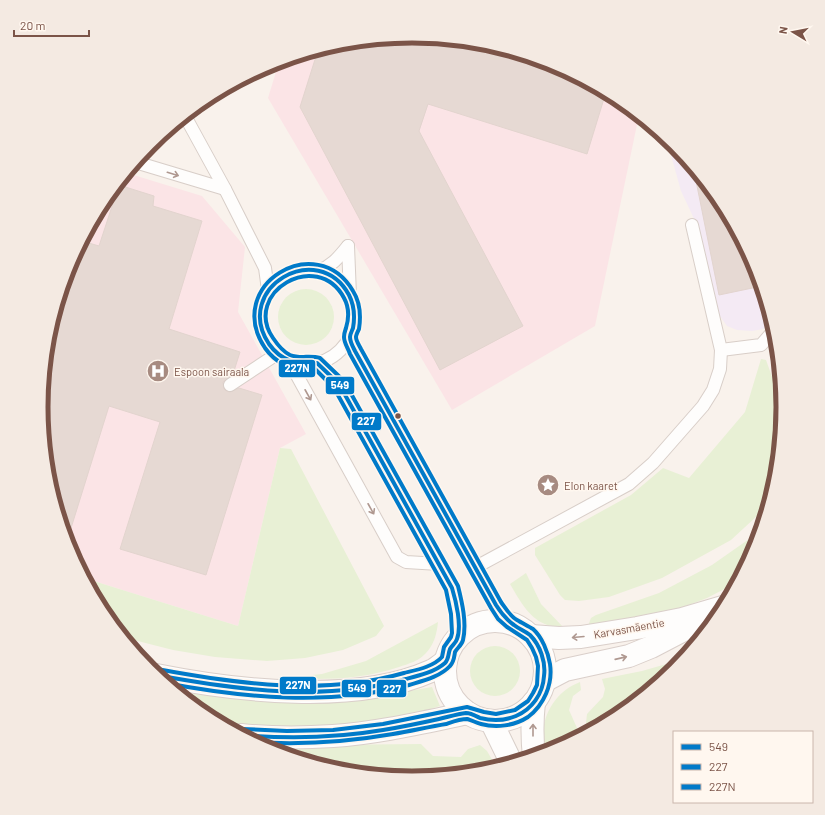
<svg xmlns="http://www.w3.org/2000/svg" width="825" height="815" font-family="Barlow,sans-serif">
	<rect width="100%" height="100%" fill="#f9f2ec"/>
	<!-- education -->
	<path fill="#f4eaf4" d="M666 137 675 145 722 201 756 266 773 322 763 329 752 331 737 330 727 326 717 312 697 225 681 191Z"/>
	<!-- medical -->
	<g fill="#fbe4e6">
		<path d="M413 36 485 43 555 64 619 99 639 115 595 326 452 410 268 98 279 62 340 43Z"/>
		<path d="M127 173 202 196 245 247 238 312 306 434 280 448 238 626 84 578 69 549 48 480 41 407 48 335 69 265 104 201Z"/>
	</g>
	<!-- green -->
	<g fill="#e8f0d5">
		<circle cx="306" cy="317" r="28"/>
		<path d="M761 359 766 360 775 385 782 382 784 408 777 480 769 505 731 540 662 578 609 597 579 601 565 600 560 595 535 555V548L631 495 663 468 689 478 745 412Z"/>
		<path d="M280 448 291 449 384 626 376 636 343 650 305 658 267 661 215 657 173 650 122 637 103 614 84 578 238 626Z"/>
		<path d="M762 527 756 550 738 582 707 598 650 620 588 626 591 618 596 615 659 593 712 565 752 537Z"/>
		<path d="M526 573 541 604 563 627C534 628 523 606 510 584Z"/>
		<path d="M438 622C437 633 434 645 426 653 419 661 408 664 399 667 360 680 323 680 283 678L322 674 366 661Z"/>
		<circle cx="495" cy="671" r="25"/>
		<path d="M684 659 675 670 619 717 591 731 586 723 587 714 603 697 605 689 602 679 642 671Z"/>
		<path d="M580 682 581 690 573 696 569 710 581 737 554 751 546 753C545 746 543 739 543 732 545 709 559 690 580 682Z"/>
		<path d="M432 687 440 706C382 725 314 729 253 726 243 726 229 727 219 723 202 717 187 701 173 689L195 694 244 699 374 697Z"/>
		<path d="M253 741 318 745 421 744 433 756 461 757 468 749 480 745 487 751 497 768 485 772 412 779 340 772 270 751Z"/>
	</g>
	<!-- building -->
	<g fill="#e6d9d3" stroke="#e2d4ce">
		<path d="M413 36 485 43 555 64 606 92 587 154 428 104 419 131 523 326 440 370 300 107 318 50 340 43Z"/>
		<path d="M693 166 722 201 756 266 762 286 719 295Z"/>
		<path d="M119 185 154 196 153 206 202 221 169 329 240 352 233 374 223 382 224 389 226 391 230 392 239 388 262 395 206 575 120 549 160 422 109 406 67 541 48 480 41 407 48 335 69 265 82 241 99 246Z"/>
	</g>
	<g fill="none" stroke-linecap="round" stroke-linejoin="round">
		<!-- service casing -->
		<g stroke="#d8cec8" stroke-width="14">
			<g id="service">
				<path d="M185 116 225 189 265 268 268 290"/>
				<path d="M135 162 225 189"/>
				<path d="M348 246 350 295"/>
				<circle cx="307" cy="317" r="47"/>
				<path d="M318 271C332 266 339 257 348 246"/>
				<path d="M350 337 355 351 486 585 494 602 511 624"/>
				<path d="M721 350 761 345 775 329"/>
				<path d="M289 361 397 557 406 562 439 564"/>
				<path d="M317 363 339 384 452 588 456 601 457 639"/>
				<path d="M230 385 277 354"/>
				<path d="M476 567 629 484 653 463 703 406 713 390 720 369 721 350 692 225"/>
			</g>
		</g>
		<!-- minor casing -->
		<g stroke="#d8cec8" stroke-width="24">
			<g id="minor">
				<path d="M534 702C532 720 532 739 534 757"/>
				<path d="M491 721 512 764"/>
			</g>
		</g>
		<!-- secondary casing -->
		<g stroke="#dacfca" stroke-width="24">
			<g id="secondary">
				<circle cx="495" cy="671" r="50"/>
				<path d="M531 636 559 638 581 637 637 628 682 619 726 606"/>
				<path d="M156 675C236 691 355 705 431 671 436 669 441 664 446 661"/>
				<path d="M544 681 565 670 629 656 651 647 697 623"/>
				<path d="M241 735C271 738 302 738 333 736 378 733 424 722 468 713"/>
			</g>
		</g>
		<!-- service -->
		<use href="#service" stroke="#fefdfc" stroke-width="12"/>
		<!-- minor -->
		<use href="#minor" stroke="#fefdfc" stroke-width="22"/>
		<!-- secondary -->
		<use href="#secondary" stroke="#fefdfc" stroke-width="22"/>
		<!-- bus-1 casing -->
		<g stroke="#fff7ef" stroke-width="7">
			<path id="bus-1" d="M156 675C238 690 324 702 406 679 418 676 435 672 445 663 449 659 448 654 450 649 452 645 456 643 457 639 462 626 456 601 452 588L339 384 317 363C297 365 281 361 269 344 232 288 318 238 349 295 354 305 355 317 353 328 352 331 350 334 350 337 350 342 353 347 355 351L496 605C501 613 507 620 514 625 519 629 525 631 530 635 540 645 546 662 544 676 543 694 532 709 516 716 504 721 492 721 480 718 476 716 471 713 466 713 457 714 448 717 439 719 421 723 402 727 383 730 336 738 288 739 241 735"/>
		</g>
		<!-- bus-2 casing -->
		<g stroke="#fff7ef" stroke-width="7">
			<path id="bus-2" d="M165 683C245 698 329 706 409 685 422 681 440 677 450 666 454 662 454 658 455 652 457 648 462 645 463 640 467 623 462 602 458 586L344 381 320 358C310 355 300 359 290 355 282 351 277 344 273 338 242 293 317 248 344 298 349 307 349 318 346 328 345 331 344 333 344 337 344 343 348 348 350 354L491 608 498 619 507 627 527 640 532 648 536 657 538 666 537 685 533 693 528 701 515 710 496 714 484 712 467 707 383 724 333 730 287 731 242 729"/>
		</g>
		<!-- bus-3 casing -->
		<g stroke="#fff7ef" stroke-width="7">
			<path id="bus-3" d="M157 669C238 684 323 696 404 673 416 670 433 667 442 657L444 647 451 637 452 633 451 614 446 590 334 388 315 369C294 371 277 365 265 348 223 285 317 229 353 291 360 302 361 316 359 329 358 331 356 335 356 337 356 341 359 345 361 349L501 602C506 609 510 616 517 620 522 623 528 626 533 629 542 637 548 652 550 664 553 684 544 705 528 717 514 726 496 728 481 724 477 723 471 720 467 719 460 719 452 722 446 724 428 727 411 731 393 734 347 742 301 745 254 742"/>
		</g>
		<!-- bus-1 -->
		<use href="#bus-1" stroke="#007ac9" stroke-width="4"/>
		<!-- bus-2 -->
		<use href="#bus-2" stroke="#007ac9" stroke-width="4"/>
		<!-- bus-3 -->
		<use href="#bus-3" stroke="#007ac9" stroke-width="4"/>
	</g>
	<!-- one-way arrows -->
	<defs><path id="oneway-shaft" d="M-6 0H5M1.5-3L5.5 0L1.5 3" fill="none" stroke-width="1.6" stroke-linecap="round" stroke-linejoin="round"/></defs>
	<g stroke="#af9890">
		<use href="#oneway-shaft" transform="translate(173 174) rotate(17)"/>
		<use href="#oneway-shaft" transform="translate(308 395) rotate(61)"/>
		<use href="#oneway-shaft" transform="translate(371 509) rotate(61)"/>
		<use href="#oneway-shaft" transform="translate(578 637) rotate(175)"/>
		<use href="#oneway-shaft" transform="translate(621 658) rotate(-13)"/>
		<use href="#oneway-shaft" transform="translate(533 730) rotate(-90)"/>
	</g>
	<!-- icons -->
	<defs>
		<g id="hospital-disc" transform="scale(1.15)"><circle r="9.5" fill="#a78b81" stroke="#fff7ef"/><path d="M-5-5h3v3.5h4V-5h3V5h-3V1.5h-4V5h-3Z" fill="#fff"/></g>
		<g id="sight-disc" transform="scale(1.15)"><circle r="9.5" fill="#a78b81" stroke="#fff7ef"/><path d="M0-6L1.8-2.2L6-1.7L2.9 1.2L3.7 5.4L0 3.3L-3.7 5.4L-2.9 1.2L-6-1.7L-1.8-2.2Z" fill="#fff"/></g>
	</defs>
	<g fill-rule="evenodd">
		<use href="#hospital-disc" x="158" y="371"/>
		<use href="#sight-disc" x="548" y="485"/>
	</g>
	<!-- markers -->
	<circle fill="#7b5448" stroke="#fff7ef" stroke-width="1.5" cx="398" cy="416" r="3.5"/>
	<g text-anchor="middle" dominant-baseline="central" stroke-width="3" stroke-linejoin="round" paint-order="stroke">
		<!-- poi labels -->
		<g font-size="11" fill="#7b5448" stroke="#fff7ef" text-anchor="start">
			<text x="174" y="371">Espoon sairaala</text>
			<text x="564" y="485">Elon kaaret</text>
		</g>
		<!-- street labels -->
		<g font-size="11" fill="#7b5448" stroke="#fff7ef">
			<text transform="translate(629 628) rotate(-10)">Karvasmäentie</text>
		</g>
	</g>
	<!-- crop -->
	<path d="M0 0H825V815H0ZM48 407a364 364 0 1 1 728 0a364 364 0 1 1-728 0Z" fill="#f4eae2" fill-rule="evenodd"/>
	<path fill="none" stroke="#7b5448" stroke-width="5" d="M48 407a364 364 0 1 1 728 0a364 364 0 1 1-728 0Z"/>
	<g stroke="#fff7ef" stroke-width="1.5">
		<rect x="278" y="359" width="38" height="19" rx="4" fill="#007ac9"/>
		<rect x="325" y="376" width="30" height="19" rx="4" fill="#007ac9"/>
		<rect x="351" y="412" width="31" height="19" rx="4" fill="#007ac9"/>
		<rect x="279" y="676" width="38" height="19" rx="4" fill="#007ac9"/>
		<rect x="341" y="679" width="31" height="19" rx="4" fill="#007ac9"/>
		<rect x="376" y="679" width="31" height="19" rx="4" fill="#007ac9"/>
	</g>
	<g font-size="11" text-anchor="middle" font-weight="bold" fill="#fff">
		<text x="297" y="372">227N</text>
		<text x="340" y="389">549</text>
		<text x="366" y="425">227</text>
		<text x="298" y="689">227N</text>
		<text x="357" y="692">549</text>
		<text x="392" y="693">227</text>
	</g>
	<!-- legend -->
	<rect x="673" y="731" width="140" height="72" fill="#fff7ef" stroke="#cab6ac"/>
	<rect x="681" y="744" width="20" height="6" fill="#007ac9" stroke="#cab6ac"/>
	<text x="709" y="751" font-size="12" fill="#7b5448">549</text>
	<rect x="681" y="764" width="20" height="6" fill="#007ac9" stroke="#cab6ac"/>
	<text x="709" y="771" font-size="12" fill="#7b5448">227</text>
	<rect x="681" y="784" width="20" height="6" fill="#007ac9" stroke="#cab6ac"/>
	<text x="709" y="791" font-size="12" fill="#7b5448">227N</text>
	<!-- north arrow -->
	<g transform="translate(793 32) rotate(280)" stroke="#fff7ef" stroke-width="3" paint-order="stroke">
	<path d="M0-3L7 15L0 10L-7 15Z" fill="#7b5448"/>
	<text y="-6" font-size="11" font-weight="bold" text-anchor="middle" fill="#7b5448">N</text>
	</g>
	<!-- scale -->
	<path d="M14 30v6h75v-6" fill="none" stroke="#7b5448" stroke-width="2"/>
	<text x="20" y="30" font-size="12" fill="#7b5448" stroke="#fff7ef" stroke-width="3" paint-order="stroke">20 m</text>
</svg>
